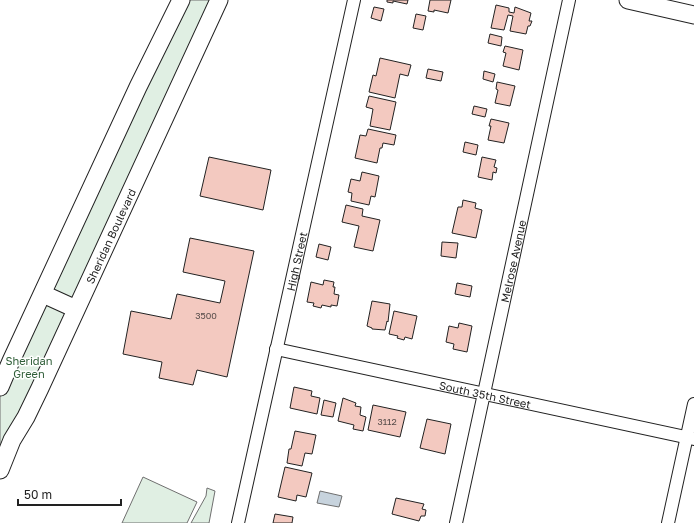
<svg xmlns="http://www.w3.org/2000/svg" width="694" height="523" font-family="'Golos Text',sans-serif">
	<rect width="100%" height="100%" fill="#fff"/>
	<!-- green -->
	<g fill="#e0efe3" stroke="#6f6f6f">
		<path d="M181 0H219L0 470V387Z"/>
		<path d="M143 477 197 502 187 523H122Z"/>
		<path d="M207 488 215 491 209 523H191L206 496Z"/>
	</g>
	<!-- water -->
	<path fill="#c7d3dd" stroke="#6f6f6f" d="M320 491 342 496 339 507 317 503Z"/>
	<!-- building -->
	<g fill="#f3c9c0" stroke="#222">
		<path d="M387 0H408L407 4 393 1V3L387 2Z"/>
		<path d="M430 0H451L448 13 434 10V12L428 11Z"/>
		<path d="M496 5 509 8V12L514 13 515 7 531 13 529 21H532L530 26H528L526 34 510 31 513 16 508 15 504 30 491 28Z"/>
		<path d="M374 7 384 9 381 21 371 18Z"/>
		<path d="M416 14 426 16 423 30 413 28Z"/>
		<path d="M490 34 502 37 501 46 488 43Z"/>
		<path d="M505 46 523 50 519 70 503 66 506 53 503 52Z"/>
		<path d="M380 58 411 65 408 76 400 74 395 98 369 92 373 75 376 76Z"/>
		<path d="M428 69 443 72 441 81 426 78Z"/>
		<path d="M484 71 495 74 493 82 483 79Z"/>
		<path d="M497 82 515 86 510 106 495 103 498 90 496 89Z"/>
		<path d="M369 96 396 102 390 130 370 126 373 109 366 107Z"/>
		<path d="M474 106 487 109 485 117 472 114Z"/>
		<path d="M491 119 509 123 504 143 488 140 491 126H489Z"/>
		<path d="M368 129 396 135 394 145 383 143 382 148H380L377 163 355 158 360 135 366 136Z"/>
		<path d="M465 142 478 145 476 155 463 152Z"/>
		<path d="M209 157 271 170 263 210 200 196Z"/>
		<path d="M482 157 496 160 494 167 497 168 496 173 493 172 492 180 478 177Z"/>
		<path d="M362 172 379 176 375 197 371 196 369 205 351 201 352 193 348 192 351 179 360 181Z"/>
		<path d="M463 200 476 203 475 208 482 210 476 238 452 233 458 207H462Z"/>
		<path d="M346 205 363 209 362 216 380 220 373 251 354 247 359 226 342 222Z"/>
		<path d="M190 238 254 251 227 377 197 370 193 385 159 378 162 362 123 354 131 311 171 319 177 294 220 303 225 281 183 272Z"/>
		<path d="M442 242 458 243 456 258 441 256Z"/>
		<path d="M319 244 331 247 328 260 316 257Z"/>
		<path d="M324 280 334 282 333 287H335L334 294 339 295 337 306 331 305V307L322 305 321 308 313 306 314 303 307 302 311 282 323 285Z"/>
		<path d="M457 283 472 286 470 297 455 294Z"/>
		<path d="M372 301 390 304 388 322 387 321 385 330 372 329V328L367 326Z"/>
		<path d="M394 311 417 316 412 339 405 337 404 340 397 338 398 336 389 334Z"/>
		<path d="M459 323 472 326 467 352 453 349 454 344 446 342 449 326 458 328Z"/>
		<path d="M294 387 312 391 311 396 320 398 317 414 290 408Z"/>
		<path d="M343 398 356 403 355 406 361 407 360 415 366 417 363 431 353 429 354 425 338 421Z"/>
		<path d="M324 400 336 403 333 417 321 415Z"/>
		<path d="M373 405 406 412 400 437 368 430Z"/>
		<path d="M427 419 451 424 445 454 420 448Z"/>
		<path d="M295 431 316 435 312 454 305 453 302 466 287 463 289 449H291Z"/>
		<path d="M285 467 312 473 306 497 297 495 296 501 278 497Z"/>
		<path d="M396 498 424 504 422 509 426 510 425 516H421L419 521 392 514Z"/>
		<path d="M275 514 293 517 292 523H273Z"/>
	</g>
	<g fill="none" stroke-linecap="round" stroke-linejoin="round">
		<!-- minor casing -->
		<g stroke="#222" stroke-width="14">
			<g id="minor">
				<path id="s1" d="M276 349 694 439"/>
				<path id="s2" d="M238 523 354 0"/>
				<path id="s3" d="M456 523 569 0"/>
				<path d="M668 523 694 404"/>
			</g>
		</g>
		<!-- secondary casing -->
		<g stroke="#222" stroke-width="19">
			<g id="secondary">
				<path d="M628 0 694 15"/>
				<path d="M43 294 76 309"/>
				<path d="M0 387 11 361 138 87 181 0"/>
				<path id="s4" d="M0 470 12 440 26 417 40 388 219 0"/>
			</g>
		</g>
		<!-- minor -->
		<use href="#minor" stroke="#fff" stroke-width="12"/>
		<!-- secondary -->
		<use href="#secondary" stroke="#fff" stroke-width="17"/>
	</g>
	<g text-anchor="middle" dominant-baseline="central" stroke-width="3" stroke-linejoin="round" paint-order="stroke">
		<!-- number labels -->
		<g font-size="9" fill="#564c4a">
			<text x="206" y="315">3500</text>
			<text x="387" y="421">3112</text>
		</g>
		<!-- street labels -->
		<g font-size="11" fill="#222" stroke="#fff">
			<text stroke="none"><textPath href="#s4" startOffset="259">Sheridan Boulevard</textPath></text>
			<text stroke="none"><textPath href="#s2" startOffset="268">High Street</textPath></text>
			<text stroke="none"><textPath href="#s3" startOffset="268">Melrose Avenue</textPath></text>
			<text stroke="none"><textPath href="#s1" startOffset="214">South 35th Street</textPath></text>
		</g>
		<!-- park labels -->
		<g font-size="11" fill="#2f5e38" stroke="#fff">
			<text x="29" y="360">Sheridan<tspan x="29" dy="13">Green</tspan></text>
		</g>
	</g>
	<!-- scale -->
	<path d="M18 499v6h103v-6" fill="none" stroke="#222222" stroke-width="2"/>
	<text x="24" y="499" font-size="12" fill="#222222" stroke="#ffffff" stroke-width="3" paint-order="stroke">50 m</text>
</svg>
